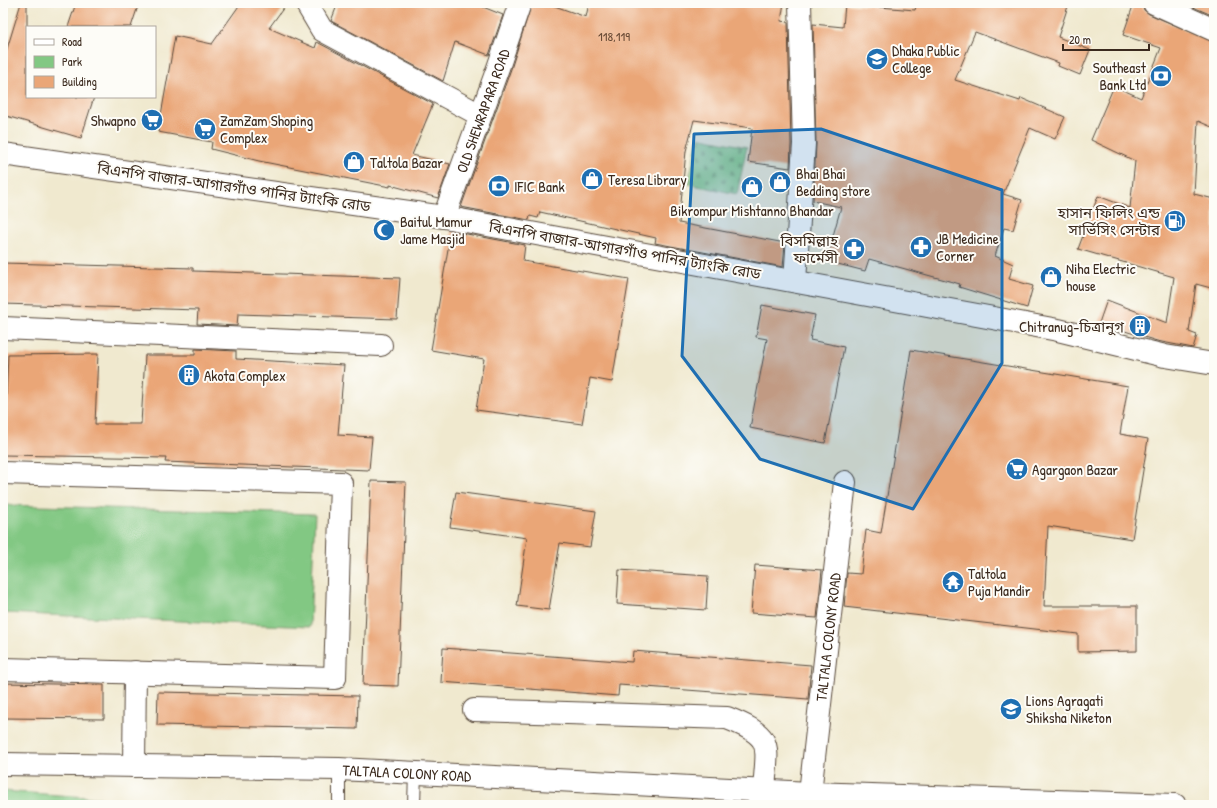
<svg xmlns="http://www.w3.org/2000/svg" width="1217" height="808" font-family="'Patrick Hand','Noto Sans Bengali',sans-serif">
	<defs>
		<pattern id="cemetery-stones" width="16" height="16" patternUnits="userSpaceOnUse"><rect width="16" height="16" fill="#82c883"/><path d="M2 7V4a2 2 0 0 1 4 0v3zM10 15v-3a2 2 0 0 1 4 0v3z" fill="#6ca36b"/></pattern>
	</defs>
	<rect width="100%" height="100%" fill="#fdfcf7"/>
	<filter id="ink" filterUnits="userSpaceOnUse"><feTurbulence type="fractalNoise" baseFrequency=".025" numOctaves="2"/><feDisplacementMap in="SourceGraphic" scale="8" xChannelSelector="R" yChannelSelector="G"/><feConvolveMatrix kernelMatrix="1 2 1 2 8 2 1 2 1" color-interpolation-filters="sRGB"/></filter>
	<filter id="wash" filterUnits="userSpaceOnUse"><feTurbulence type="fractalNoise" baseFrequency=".012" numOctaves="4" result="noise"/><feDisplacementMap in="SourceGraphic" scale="16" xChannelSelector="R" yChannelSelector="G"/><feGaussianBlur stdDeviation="0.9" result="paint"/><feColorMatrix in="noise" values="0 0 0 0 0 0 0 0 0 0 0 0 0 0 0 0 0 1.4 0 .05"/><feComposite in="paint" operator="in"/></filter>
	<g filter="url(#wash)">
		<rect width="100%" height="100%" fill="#f0e9cf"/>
		<!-- green -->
		<g fill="#82c883" stroke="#5e7950">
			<path d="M3 505 315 514 310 627 3 613Z"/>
			<path d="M3 791 101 798 99 805H3Z"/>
		</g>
		<!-- cemetery -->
		<path fill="url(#cemetery-stones)" stroke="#5e7950" d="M698 137 747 147 737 194 688 184Z"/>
		<g id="blocks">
			<!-- building -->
			<g fill="#eaa677">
				<path d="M21 3H27V97H94L81 138 3 115V62Z"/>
				<path d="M76 3H139L131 27H68Z"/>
				<path d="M241 3H287L269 28 315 48 317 42 433 104 412 155 450 164 438 198 390 185V187L259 161 211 149 212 142 158 132 175 36 212 44Z"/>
				<path d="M338 3H473L503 15 489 55 455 42 443 81 331 21Z"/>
				<path d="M532 3H546L586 17 589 3H784L781 21 788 22 791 144 790 168 748 162 752 128 694 120 686 151 679 223 785 243 783 267 655 243 656 238 540 212 538 218 530 216 529 220 461 207 511 69Z"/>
				<path d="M917 3H1069L1058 37 1090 50 1080 75 1058 66 1059 63 975 32 955 80 1020 101 1021 98 1065 117 1055 139 1030 128 1003 194 1022 200 1013 230 1004 228 995 256 1013 264 1009 279 1033 286 1027 308 959 287 960 284 869 259 865 271 826 261 841 207 813 201 816 144 813 24 843 27 845 4 915 10Z"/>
				<path d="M1134 3H1142L1144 10 1149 14 1214 42V128L1198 121 1194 194 1214 199V249L1211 288 1196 284 1189 332 1197 335 1193 348 1157 341 1099 323 1107 300 1167 323 1174 277 1078 249 1098 196 1130 208 1135 161 1091 140 1114 86 1141 98 1161 48 1123 35Z"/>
				<path d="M1184 3H1214V16Z"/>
				<path d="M451 231 525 245 523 261 629 279 612 382 590 378 582 424 476 410 484 359 431 350Z"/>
				<path d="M3 263 193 268V271L400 278 397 319 238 314 237 326 197 324 198 310 3 304Z"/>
				<path d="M762 305 815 315 810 340 844 347 825 443 750 428 767 339 756 337Z"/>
				<path d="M195 349 236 351V359L344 365 338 435 372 437 369 470 165 462 166 458 3 455V421H5L8 355 98 354 95 424H141L145 355H195Z"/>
				<path d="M911 350 1128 386 1120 434 1148 439 1132 539 1048 526 1044 606H1137V651L1078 652V634L844 607 847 573 861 574 866 530 881 533Z"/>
				<path d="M371 481 406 482 398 686 363 685Z"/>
				<path d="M456 492 596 511 590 547 560 543 549 610 517 606 527 538 450 527Z"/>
				<path d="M755 565 822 570 817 618 751 613Z"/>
				<path d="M619 570 708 576 706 610 617 604Z"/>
				<path d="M443 648 632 662 633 651 811 665 808 699 619 685 618 696 441 682Z"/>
				<path d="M3 683 104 685V719L3 718Z"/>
				<path d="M158 692 358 696 357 729 157 725Z"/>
			</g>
		</g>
	</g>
	<g filter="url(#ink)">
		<use href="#blocks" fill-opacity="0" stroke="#564739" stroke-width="1"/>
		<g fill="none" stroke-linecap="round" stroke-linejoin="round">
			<!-- service casing -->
			<g stroke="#564739" stroke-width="14">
				<g id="service">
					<path d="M339 769V805"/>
					<path d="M414 805 415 772"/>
				</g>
			</g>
			<!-- minor casing -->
			<g stroke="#564739" stroke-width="24">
				<g id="minor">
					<path d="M306 3 322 30 480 115"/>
					<path d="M1154 3 1214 30"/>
					<path d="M3 154 444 217 1058 330 1165 356 1214 364"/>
					<path id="s1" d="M444 217 499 65 520 3"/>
					<path d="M795 281 804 144 800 3"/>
					<path d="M3 328 381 345"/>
					<path d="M3 473 341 483 335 678 3 669"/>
					<path d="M474 710 727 718C775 737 767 744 764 790"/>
					<path id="s2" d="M3 764 339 769 810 793 1175 805"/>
					<path d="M134 766 135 672"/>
					<path id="s3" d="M810 793 845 482"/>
				</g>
			</g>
			<!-- service -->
			<use href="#service" stroke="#fff" stroke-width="12"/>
			<!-- minor -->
			<use href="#minor" stroke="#fff" stroke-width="22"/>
		</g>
	</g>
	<!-- marked area -->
	<path fill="#1f6fb2" fill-opacity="0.2" stroke="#1f6fb2" stroke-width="3" stroke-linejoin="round" d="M821 129 1002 190V363L913 509 760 459 682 356 694 134Z"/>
	<!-- icons -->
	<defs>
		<g id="university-disc" transform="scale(1.15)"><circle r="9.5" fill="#1f6fb2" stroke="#fdfcf7"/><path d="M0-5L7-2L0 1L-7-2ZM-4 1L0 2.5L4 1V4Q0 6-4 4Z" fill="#fff"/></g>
		<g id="bank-disc" transform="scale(1.15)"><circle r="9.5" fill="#1f6fb2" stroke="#fdfcf7"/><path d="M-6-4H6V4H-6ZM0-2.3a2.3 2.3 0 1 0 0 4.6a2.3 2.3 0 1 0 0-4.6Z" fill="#fff"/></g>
		<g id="supermarket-disc" transform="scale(1.15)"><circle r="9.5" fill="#1f6fb2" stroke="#fdfcf7"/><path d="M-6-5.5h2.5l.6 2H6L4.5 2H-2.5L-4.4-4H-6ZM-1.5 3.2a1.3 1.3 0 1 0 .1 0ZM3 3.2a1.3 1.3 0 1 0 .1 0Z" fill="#fff"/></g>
		<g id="shop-disc" transform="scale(1.15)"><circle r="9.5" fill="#1f6fb2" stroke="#fdfcf7"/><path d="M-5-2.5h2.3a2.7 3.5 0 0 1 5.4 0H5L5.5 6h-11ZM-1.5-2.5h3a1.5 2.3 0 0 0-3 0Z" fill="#fff"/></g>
		<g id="fuel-disc" transform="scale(1.15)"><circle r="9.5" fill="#1f6fb2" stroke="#fdfcf7"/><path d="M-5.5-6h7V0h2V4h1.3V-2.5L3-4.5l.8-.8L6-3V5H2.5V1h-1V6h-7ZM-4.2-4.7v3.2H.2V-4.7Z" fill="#fff"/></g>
		<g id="mosque-disc" transform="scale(1.15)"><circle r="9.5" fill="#1f6fb2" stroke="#fdfcf7"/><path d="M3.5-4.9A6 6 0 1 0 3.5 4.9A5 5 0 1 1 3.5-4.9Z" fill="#fff"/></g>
		<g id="pharmacy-disc" transform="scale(1.15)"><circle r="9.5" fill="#1f6fb2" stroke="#fdfcf7"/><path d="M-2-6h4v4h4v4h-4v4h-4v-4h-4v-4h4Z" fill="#fff"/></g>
		<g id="building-disc" transform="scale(1.15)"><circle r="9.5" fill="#1f6fb2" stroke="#fdfcf7"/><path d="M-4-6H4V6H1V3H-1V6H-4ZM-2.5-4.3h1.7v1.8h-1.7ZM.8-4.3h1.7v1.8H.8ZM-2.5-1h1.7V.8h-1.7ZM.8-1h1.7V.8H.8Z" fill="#fff"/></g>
		<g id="temple-disc" transform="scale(1.15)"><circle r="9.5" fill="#1f6fb2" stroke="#fdfcf7"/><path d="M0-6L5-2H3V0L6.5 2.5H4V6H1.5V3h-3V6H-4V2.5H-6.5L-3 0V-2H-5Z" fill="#fff"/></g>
		<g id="school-disc" transform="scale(1.15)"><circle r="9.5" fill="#1f6fb2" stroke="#fdfcf7"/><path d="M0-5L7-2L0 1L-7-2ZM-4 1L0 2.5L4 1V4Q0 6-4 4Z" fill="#fff"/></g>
	</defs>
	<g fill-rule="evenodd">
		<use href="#university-disc" x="877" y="59"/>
		<use href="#bank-disc" x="1161" y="76"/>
		<use href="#supermarket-disc" x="152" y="120"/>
		<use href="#supermarket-disc" x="205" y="129"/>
		<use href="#shop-disc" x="354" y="162"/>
		<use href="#shop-disc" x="592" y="179"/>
		<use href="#shop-disc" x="780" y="182"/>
		<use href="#bank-disc" x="499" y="186"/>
		<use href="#shop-disc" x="752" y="187"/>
		<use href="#fuel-disc" x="1175" y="221"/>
		<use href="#mosque-disc" x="384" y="230"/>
		<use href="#pharmacy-disc" x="921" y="247"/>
		<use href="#pharmacy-disc" x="854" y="249"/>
		<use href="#shop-disc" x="1051" y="277"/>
		<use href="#building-disc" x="1140" y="326"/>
		<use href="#building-disc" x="189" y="375"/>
		<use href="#supermarket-disc" x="1017" y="469"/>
		<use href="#temple-disc" x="953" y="582"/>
		<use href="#school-disc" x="1011" y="709"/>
	</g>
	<g text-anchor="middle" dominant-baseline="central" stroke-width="4" stroke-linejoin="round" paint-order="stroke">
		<!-- number labels -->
		<g font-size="13" fill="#674934">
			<text x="614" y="36">118,119</text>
		</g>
		<!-- poi labels -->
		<g font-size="15" fill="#3b2a1e" stroke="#fdfcf7" text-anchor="start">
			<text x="892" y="50">Dhaka Public<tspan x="892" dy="17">College</tspan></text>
			<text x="1146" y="67" text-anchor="end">Southeast<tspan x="1146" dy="17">Bank Ltd</tspan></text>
			<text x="136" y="120" text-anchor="end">Shwapno</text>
			<text x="220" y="120">ZamZam Shoping<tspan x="220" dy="17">Complex</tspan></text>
			<text x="370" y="162">Taltola Bazar</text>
			<text x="796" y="173">Bhai Bhai<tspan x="796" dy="17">Bedding store</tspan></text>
			<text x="608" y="179">Teresa Library</text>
			<text x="514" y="186">IFIC Bank</text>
			<text x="752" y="210" text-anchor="middle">Bikrompur Mishtanno Bhandar</text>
			<text x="1160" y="212" text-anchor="end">হাসান ফিলিং এন্ড<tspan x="1160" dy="17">সার্ভিসিং সেন্টার</tspan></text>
			<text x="400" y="221">Baitul Mamur<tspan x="400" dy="17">Jame Masjid</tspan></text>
			<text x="936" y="238">JB Medicine<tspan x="936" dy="17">Corner</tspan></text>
			<text x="838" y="240" text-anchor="end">বিসমিল্লাহ<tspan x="838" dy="17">ফার্মেসী</tspan></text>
			<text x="1066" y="268">Niha Electric<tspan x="1066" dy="17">house</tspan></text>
			<text x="1124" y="326" text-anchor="end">Chitranug-চিত্রানুগ</text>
			<text x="204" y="375">Akota Complex</text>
			<text x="1032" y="469">Agargaon Bazar</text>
			<text x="968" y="573">Taltola<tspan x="968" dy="17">Puja Mandir</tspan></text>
			<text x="1026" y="700">Lions Agragati<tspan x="1026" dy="17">Shiksha Niketon</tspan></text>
		</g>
		<!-- street labels -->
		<g font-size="15" fill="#3b2a1e" stroke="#fdfcf7">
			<text stroke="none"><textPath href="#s1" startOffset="113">OLD SHEWRAPARA ROAD</textPath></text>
			<text transform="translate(234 187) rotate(8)">বিএনপি বাজার-আগারগাঁও পানির ট্যাংকি রোড</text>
			<text transform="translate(625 250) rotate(10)">বিএনপি বাজার-আগারগাঁও পানির ট্যাংকি রোড</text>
			<text stroke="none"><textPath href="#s3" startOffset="157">TALTALA COLONY ROAD</textPath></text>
			<text stroke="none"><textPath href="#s2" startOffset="404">TALTALA COLONY ROAD</textPath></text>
		</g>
	</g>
	<!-- margin -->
	<rect width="1217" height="808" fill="none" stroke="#fdfcf7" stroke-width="16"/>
	<!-- legend -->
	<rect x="26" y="26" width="130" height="72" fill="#fdfcf7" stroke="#afa8a0"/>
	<rect x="34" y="39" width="20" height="6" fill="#ffffff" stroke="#afa8a0"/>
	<text x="62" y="46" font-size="12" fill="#3b2a1e">Road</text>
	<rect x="34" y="56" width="20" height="12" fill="#82c883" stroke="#afa8a0"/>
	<text x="62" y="66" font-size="12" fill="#3b2a1e">Park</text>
	<rect x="34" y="76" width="20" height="12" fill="#eaa677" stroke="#afa8a0"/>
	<text x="62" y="86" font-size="12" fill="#3b2a1e">Building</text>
	<!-- scale -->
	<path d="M1063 44v6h86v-6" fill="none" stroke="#3b2a1e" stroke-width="2"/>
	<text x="1069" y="44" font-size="12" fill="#3b2a1e" stroke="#fdfcf7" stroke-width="3" paint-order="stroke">20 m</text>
</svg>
